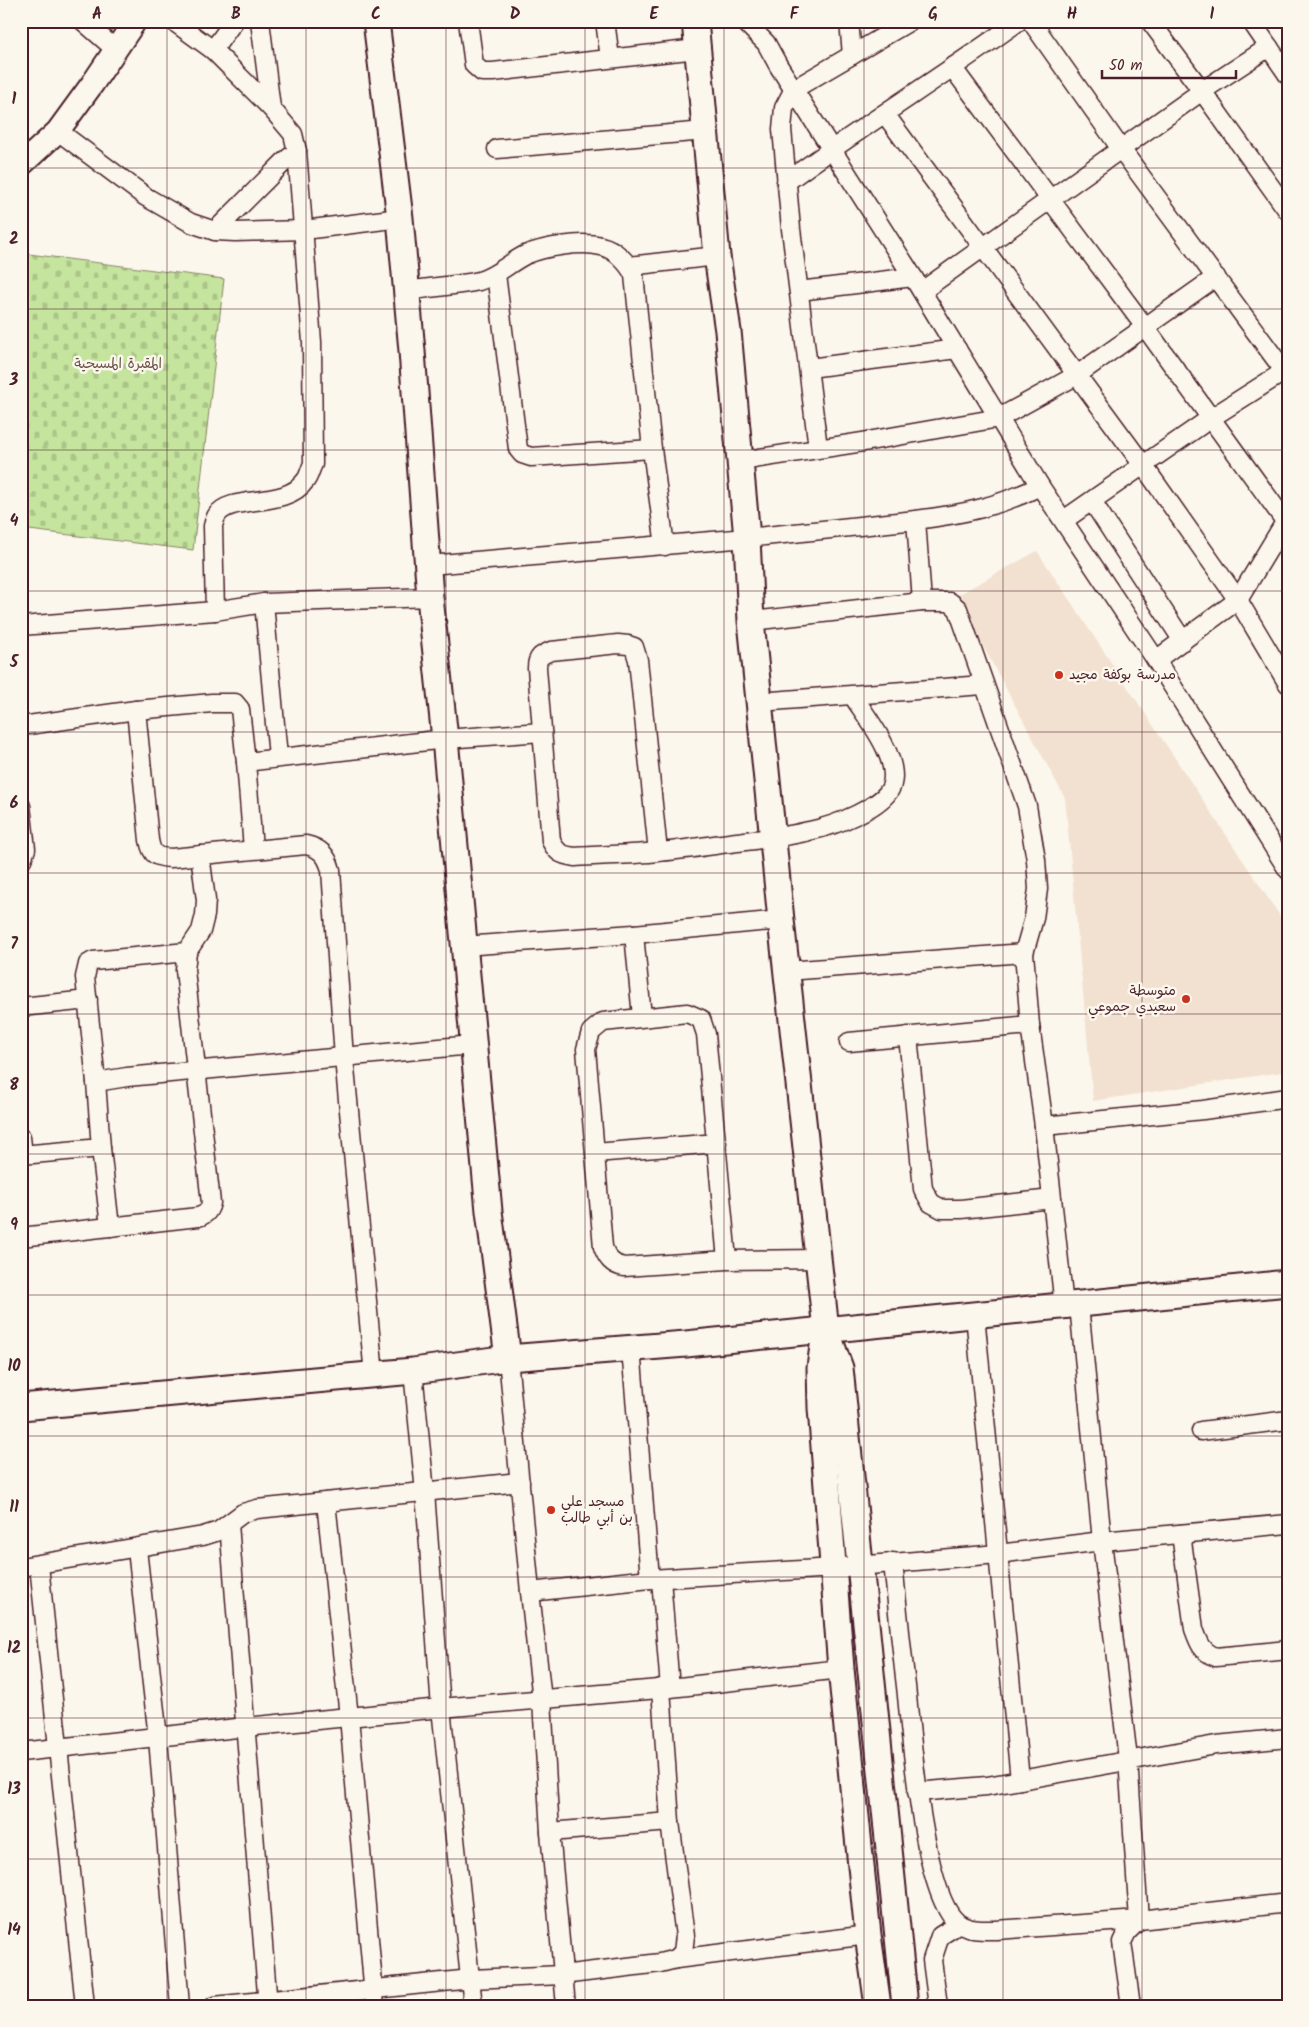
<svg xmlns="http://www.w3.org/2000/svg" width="1309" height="2027" font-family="Kalam,'Playpen Sans Arabic',sans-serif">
	<defs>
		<pattern id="cemetery-stones" width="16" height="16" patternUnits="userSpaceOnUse" patternTransform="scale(1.25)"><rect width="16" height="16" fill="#c5e59e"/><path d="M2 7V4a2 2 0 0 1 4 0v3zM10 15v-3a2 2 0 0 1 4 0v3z" fill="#abc488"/></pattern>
	</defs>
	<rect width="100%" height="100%" fill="#fbf7ec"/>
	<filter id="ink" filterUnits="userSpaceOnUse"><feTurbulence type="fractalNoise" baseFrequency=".02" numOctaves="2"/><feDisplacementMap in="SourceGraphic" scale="10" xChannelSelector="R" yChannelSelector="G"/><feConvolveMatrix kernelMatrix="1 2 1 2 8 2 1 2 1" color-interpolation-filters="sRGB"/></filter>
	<g filter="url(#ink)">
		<!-- built -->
		<path fill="#f2e1d0" d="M1037 551 1288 928V1071L1093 1101 1065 798 956 596Z"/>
		<!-- cemetery -->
		<path fill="url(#cemetery-stones)" stroke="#888264" d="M21 253 224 279 193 550 21 529Z"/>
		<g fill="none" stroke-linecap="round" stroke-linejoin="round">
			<!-- minor casing -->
			<g stroke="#4a1f2b" stroke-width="21">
				<g id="minor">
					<path d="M83 21 115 49"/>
					<path d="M173 21 213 50 271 108 293 134 297 151"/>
					<path d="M260 21 271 108"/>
					<path d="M468 21 474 65 482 72H493L697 49"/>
					<path d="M605 21 610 58"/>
					<path d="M744 21 766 43 778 65 913 277 1040 486 1156 660 1288 870"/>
					<path d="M1031 21 1121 149 1288 376"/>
					<path d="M1150 21 1202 91 1288 211"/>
					<path d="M1251 21 1288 75"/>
					<path d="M213 50 234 21"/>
					<path d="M852 55 910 21"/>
					<path d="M952 67 1145 327 1285 521"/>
					<path d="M885 114 1143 465 1238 600 1288 684"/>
					<path d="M58 131 146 197 191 223 215 231 235 232 304 230 400 218"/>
					<path d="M497 149 705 131"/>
					<path d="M786 182C862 126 943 76 1019 21"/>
					<path d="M629 266 717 256"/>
					<path d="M496 274 518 449 522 454 531 457 652 449"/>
					<path d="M407 291C431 287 456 286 479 281 497 276 509 263 525 255 544 247 581 241 601 246 615 249 628 263 634 275L652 449 665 546"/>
					<path d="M799 291 913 277"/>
					<path d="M922 291 1202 91 1269 47"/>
					<path d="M809 368 957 349"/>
					<path d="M818 448 791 229 782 129 784 108 794 89 852 55 849 21"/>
					<path d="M740 461 863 442 999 418 1077 375 1216 277"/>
					<path d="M1092 501 1183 641"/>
					<path d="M1064 520 1211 418 1288 369"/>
					<path d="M429 565 747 538 916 520"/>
					<path d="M922 602 916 520C963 514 998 507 1040 486"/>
					<path d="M264 603 278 757"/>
					<path d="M215 611 213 526C214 522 215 518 217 515 230 494 286 509 305 481 309 477 310 469 313 464L312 342 297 151 284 162 215 231"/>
					<path d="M751 621 922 602H950L958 609 1027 806 1036 860 1038 889 1034 918 1024 953 1030 1025 1044 1126 1064 1306"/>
					<path d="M21 626 215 611 264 603 430 597"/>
					<path d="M1156 660 1238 600 1288 517"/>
					<path d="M759 702 983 685"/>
					<path d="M136 710 149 840C152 856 156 857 171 858L306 845C320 848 327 855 331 870L344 1058 374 1375"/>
					<path d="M21 726 136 710 212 703H235L240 709 246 762"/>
					<path d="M21 806 26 849 21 862"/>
					<path d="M253 849 246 762 445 739 542 732"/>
					<path d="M658 852 638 660 634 647 628 645 618 644 551 651C541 655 537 657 537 668L551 841C557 853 561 855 575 857 603 855 631 855 658 852 685 850 711 845 737 842 761 839 786 837 809 831 830 827 887 807 892 784 899 757 867 718 853 696"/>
					<path d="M634 934 642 1017"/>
					<path d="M463 946 634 934 781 920"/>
					<path d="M787 971 1024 953"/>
					<path d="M21 1007 88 1000"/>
					<path d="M908 1036 923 1189 931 1203 942 1209H961L1052 1199"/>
					<path d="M849 1042 1030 1025"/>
					<path d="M96 1082 85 977 88 964 93 961 187 952"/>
					<path d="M1044 1126 1203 1110 1288 1098"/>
					<path d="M21 1137 23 1155"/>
					<path d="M101 1148 110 1227"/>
					<path d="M595 1153 717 1143"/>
					<path d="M21 1155 101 1148 96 1082 127 1077 472 1045"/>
					<path d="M21 1237 198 1217C206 1215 209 1211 211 1203L185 970 187 952 201 931 205 915 206 900 200 855"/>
					<path d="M727 1260 706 1034 701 1019 687 1013 603 1022 591 1032 586 1049 603 1247C607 1258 612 1265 624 1267L727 1260 818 1259"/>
					<path d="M1079 1305 1102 1541 1128 1759 1139 1920 1127 1932 1122 1942 1131 2006"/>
					<path d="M975 1315 1020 1780"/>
					<path d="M631 1348 650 1579"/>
					<path d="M508 1358 530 1592 542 1700 550 1832 566 2006"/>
					<path d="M413 1371 425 1492 441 1708 473 2006"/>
					<path d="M1201 1431 1288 1420"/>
					<path d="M326 1502 349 1717 375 2006"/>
					<path d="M229 1524 268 2006"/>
					<path d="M1181 1534 1194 1629C1199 1643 1202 1652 1216 1657L1288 1650"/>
					<path d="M137 1549 158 1738 180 2006"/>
					<path d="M893 1562C897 1603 901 1645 906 1686 911 1732 923 1899 959 1924 970 1931 984 1930 996 1930L1139 1920 1288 1903"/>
					<path d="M39 1565 85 2006"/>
					<path d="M21 1567 203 1536 219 1531 243 1513 257 1509 520 1482"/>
					<path d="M661 1579 670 1688"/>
					<path d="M530 1592 650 1579 834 1568 998 1554 1102 1541 1288 1524"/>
					<path d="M21 1752 246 1727 441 1708 670 1688 841 1669"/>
					<path d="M917 1792 987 1786 1216 1745 1288 1738"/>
					<path d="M550 1832 670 1822"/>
					<path d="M676 1959 868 1935"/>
					<path d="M214 2006 471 1979 562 1975 660 1963 676 1959 683 1952 685 1936 670 1822 661 1688"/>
					<path d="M938 2006 932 1960 940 1936 959 1924"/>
				</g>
			</g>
			<!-- tertiary casing -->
			<g stroke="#4a1f2b" stroke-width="26">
				<path id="tertiary" d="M21 165 58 131 93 83 135 21"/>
			</g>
			<!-- secondary casing -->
			<g stroke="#4a1f2b" stroke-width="29">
				<g id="secondary">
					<path d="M376 21 400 218 412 351 430 597 445 739 489 1211 508 1358"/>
					<path d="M695 21 717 256 728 331 740 461 747 538 751 621 781 920 826 1330 840 1368 905 2006"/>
					<path d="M825 1332 820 1368 821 1408 841 1669 868 1935 878 2006"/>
					<path d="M21 1407 413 1371 508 1358 686 1344 1288 1283"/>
				</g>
			</g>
			<!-- minor -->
			<use href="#minor" stroke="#fbf7ec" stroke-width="18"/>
			<!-- tertiary -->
			<use href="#tertiary" stroke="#fbf7ec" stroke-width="22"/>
			<!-- secondary -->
			<use href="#secondary" stroke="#fbf7ec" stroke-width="25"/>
		</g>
	</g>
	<!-- grid -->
	<path fill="none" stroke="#4a1f2b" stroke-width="1" stroke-opacity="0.55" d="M167 21V2006M306 21V2006M446 21V2006M585 21V2006M724 21V2006M864 21V2006M1003 21V2006M1142 21V2006M21 168H1288M21 309H1288M21 450H1288M21 591H1288M21 732H1288M21 873H1288M21 1014H1288M21 1154H1288M21 1295H1288M21 1436H1288M21 1577H1288M21 1718H1288M21 1859H1288"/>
	<!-- markers -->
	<g fill="#c8321e" stroke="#fbf7ec" stroke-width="2">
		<circle cx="1059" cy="675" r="5"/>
		<circle cx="1186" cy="999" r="5"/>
		<circle cx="551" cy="1510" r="5"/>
	</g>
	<g text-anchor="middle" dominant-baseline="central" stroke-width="5" stroke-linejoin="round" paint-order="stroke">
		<!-- park labels -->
		<g font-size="14" fill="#695048" stroke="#fbf7ec">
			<text x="118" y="364">المقبرة المسيحية</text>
		</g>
		<!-- poi labels -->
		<g font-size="14" fill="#4a1f2b" stroke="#fbf7ec" text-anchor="start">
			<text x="1069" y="675">مدرسة بوكفة مجيد</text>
			<text x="1176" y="991" text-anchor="end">متوسطة<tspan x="1176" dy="16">سعيدي جموعي</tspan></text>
			<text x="561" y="1502">مسجد علي<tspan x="561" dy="16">بن أبي طالب</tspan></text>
		</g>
	</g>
	<!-- margin -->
	<rect width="1309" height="2027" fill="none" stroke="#fbf7ec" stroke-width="55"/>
	<!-- scale -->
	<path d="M1102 70v8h134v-8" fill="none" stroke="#4a1f2b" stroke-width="2.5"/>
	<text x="1109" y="70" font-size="15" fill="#4a1f2b" stroke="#fbf7ec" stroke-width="4" paint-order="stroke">50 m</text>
	<rect x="28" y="28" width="1254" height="1972" fill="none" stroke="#4a1f2b" stroke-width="2"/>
	<g font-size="16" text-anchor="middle" font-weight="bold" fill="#4a1f2b">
		<text x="97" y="19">A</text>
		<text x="236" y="19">B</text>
		<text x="376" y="19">C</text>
		<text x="515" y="19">D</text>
		<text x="654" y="19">E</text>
		<text x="794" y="19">F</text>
		<text x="933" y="19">G</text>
		<text x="1072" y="19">H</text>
		<text x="1212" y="19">I</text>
		<text x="14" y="104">1</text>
		<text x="14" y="244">2</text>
		<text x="14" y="385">3</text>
		<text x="14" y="526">4</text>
		<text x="14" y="667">5</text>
		<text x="14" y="808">6</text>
		<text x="14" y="949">7</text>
		<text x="14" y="1090">8</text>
		<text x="14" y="1230">9</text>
		<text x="14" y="1371">10</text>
		<text x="14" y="1512">11</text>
		<text x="14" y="1653">12</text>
		<text x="14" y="1794">13</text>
		<text x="14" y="1935">14</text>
	</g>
</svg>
